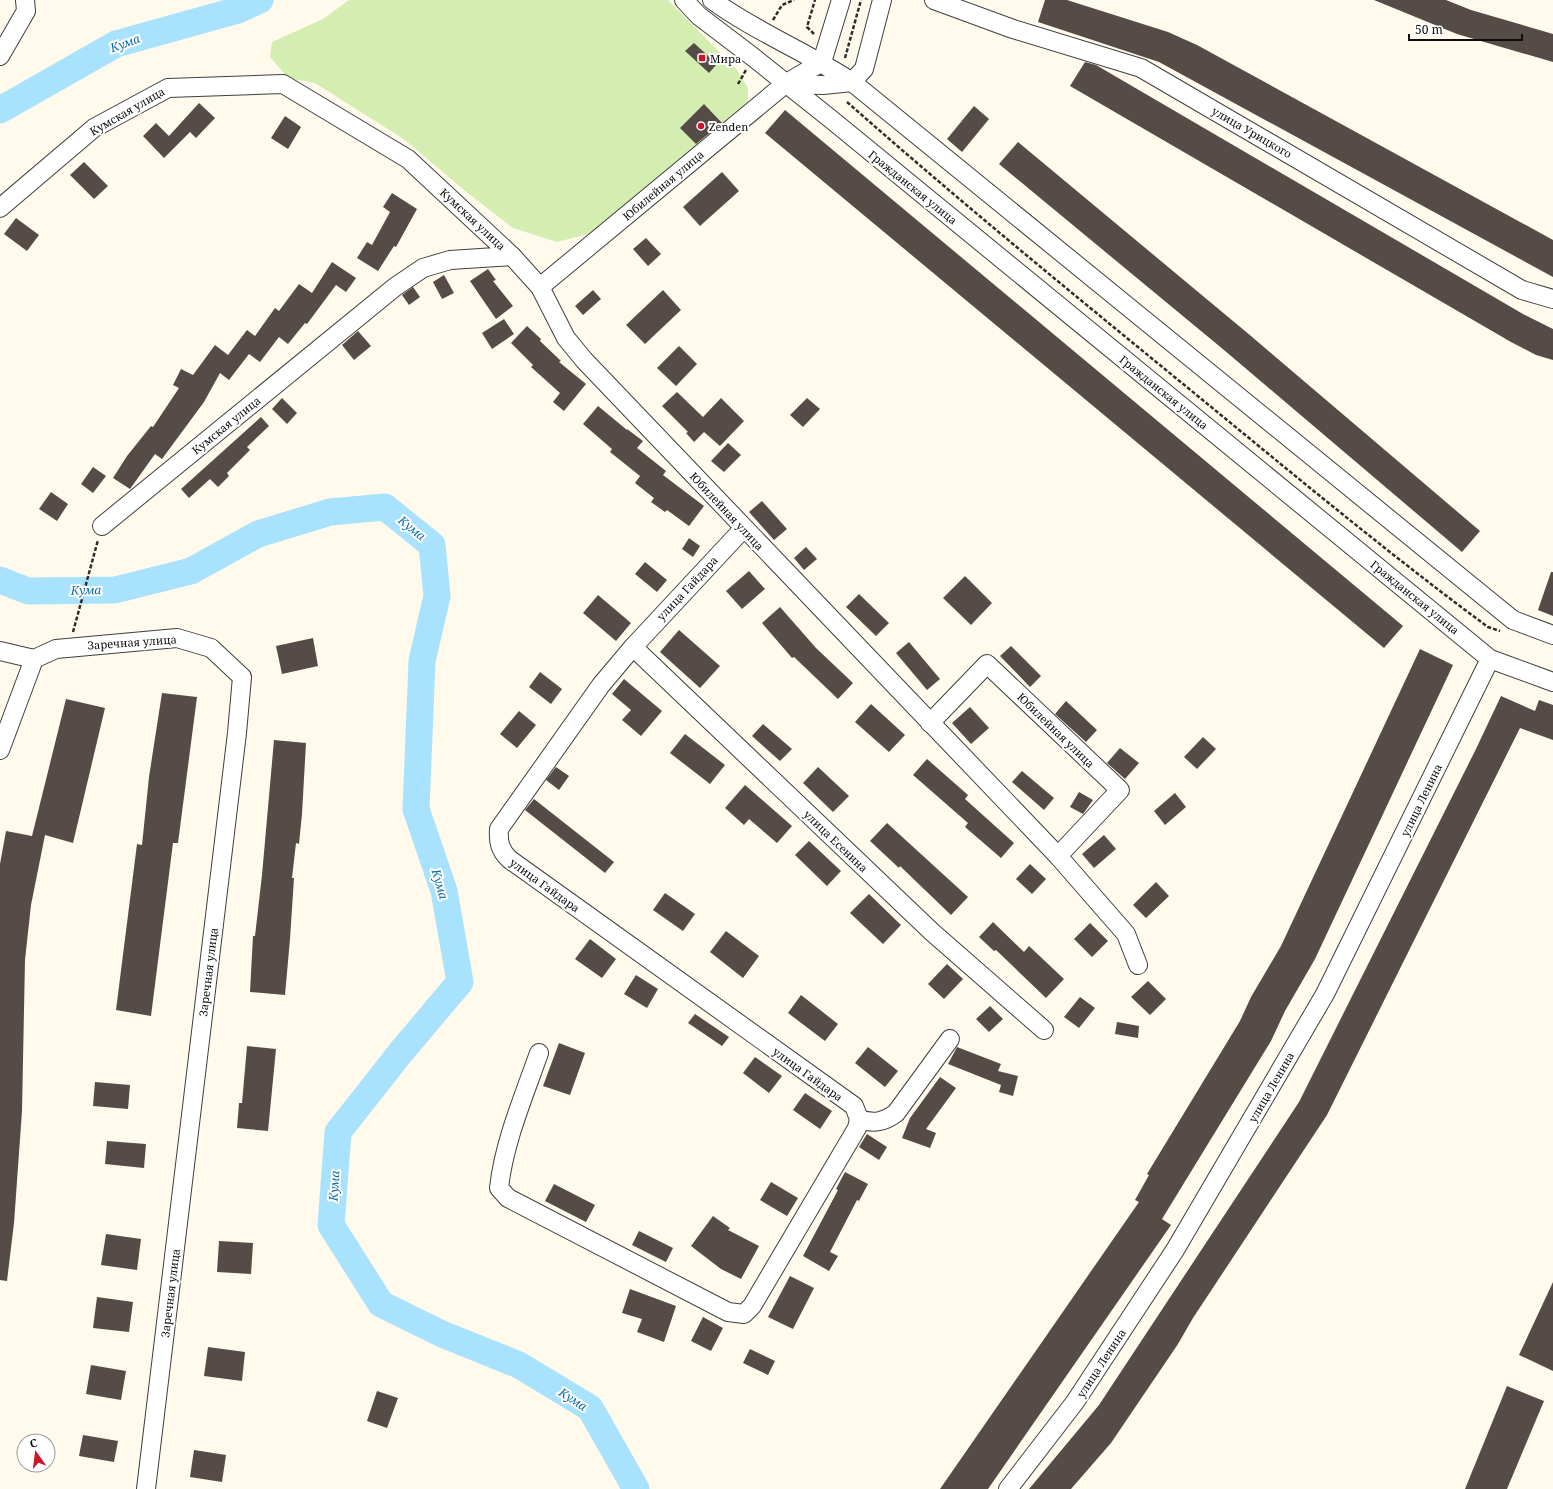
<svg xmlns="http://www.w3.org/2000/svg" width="1553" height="1489" font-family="'Noto Serif',serif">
	<rect width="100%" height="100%" fill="#fffaeb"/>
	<!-- green -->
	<path fill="#d3eeb0" d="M349 0H668L737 70 748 88V101L733 120 596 232 557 242 513 228 464 190 405 140 315 83 288 78 270 57 272 42 323 19Z"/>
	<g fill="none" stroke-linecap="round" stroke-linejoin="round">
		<!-- river -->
		<g stroke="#a9e2fd" stroke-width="27">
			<path d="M0 110 116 44 238 10 260 0"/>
			<path d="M0 580 28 591 115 590 191 571 258 534 330 512 385 507 432 545 437 596 422 661 416 809 444 891 460 982 401 1052 338 1132 331 1225 381 1304 442 1334 519 1365 590 1408 636 1489"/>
		</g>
	</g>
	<!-- building -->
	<g fill="#564c47">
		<path d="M1045 0H1067L1168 32 1197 45 1553 240V277L1159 62 1038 22Z"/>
		<path d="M1374 0H1446L1471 10 1553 34V62L1457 34Z"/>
		<path d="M694 43 717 64 709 73 685 51Z"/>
		<path d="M1085 62 1096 65 1523 314 1553 329V360L1536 355 1511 342 1070 86Z"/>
		<path d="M199 103 215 118 196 138 190 132 164 158 143 136 156 123 169 136Z"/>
		<path d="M704 104 722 123 696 144 680 128Z"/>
		<path d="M974 106 989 119 962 152 947 139Z"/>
		<path d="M785 110 1403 626 1384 648 765 133Z"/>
		<path d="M285 116 301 127 288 149 271 138Z"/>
		<path d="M1018 142 1251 336 1480 531 1462 552 1224 350 999 164Z"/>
		<path d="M84 162 108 186 94 199 70 175Z"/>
		<path d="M722 172 739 191 700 226 683 207Z"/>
		<path d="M392 193 417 209 396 247 394 246 378 271 357 258 367 242 372 245 390 212 383 207Z"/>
		<path d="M16 218 39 235 27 251 4 234Z"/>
		<path d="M646 238 661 254 648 266 633 249Z"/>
		<path d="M332 262 356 278 346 292 336 285 307 324 305 323 288 344 279 337 260 362 249 354 229 380 220 373 204 402 162 459 155 454 130 489 113 478 127 456 151 426 153 427 179 388 173 385 181 369 193 375 215 345 228 355 247 330 255 336 275 308 279 311 299 284 312 293Z"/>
		<path d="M488 269 496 280 493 281 513 306 496 319 470 281Z"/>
		<path d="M444 275 454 293 442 299 433 282Z"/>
		<path d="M413 287 420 297 409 305 402 295Z"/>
		<path d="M593 290 601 299 583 315 575 306Z"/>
		<path d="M663 290 681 310 645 344 626 325Z"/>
		<path d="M504 319 514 334 492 349 482 333Z"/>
		<path d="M527 326 541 339 540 341 561 361 559 362 586 384 564 411 553 402 560 393 531 367 533 365 511 343Z"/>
		<path d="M358 331 371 346 354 360 342 345Z"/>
		<path d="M679 346 697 364 676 386 657 368Z"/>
		<path d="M677 392 703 417 721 398 744 421 720 446 704 432 694 442 686 433 688 432 662 406Z"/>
		<path d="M282 398 297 413 287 424 272 409Z"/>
		<path d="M807 398 820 409 803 427 790 415Z"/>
		<path d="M598 406 627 430V429L643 441 637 448 666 471 663 475 704 506 689 526 667 510 665 512 651 502 654 498 635 483 640 476 610 452 612 449 583 424Z"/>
		<path d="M261 417 269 426 247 447 250 450 227 473 229 476 218 487 210 479 189 498 181 489Z"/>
		<path d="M728 443 741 455 724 472 711 461Z"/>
		<path d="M93 467 106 476 93 493 81 484Z"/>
		<path d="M51 492 68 504 57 521 39 509Z"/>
		<path d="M762 501 787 529 774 540 749 512Z"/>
		<path d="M689 538 700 546 693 557 682 549Z"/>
		<path d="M806 547 817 559 804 570 794 558Z"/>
		<path d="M645 562 667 580 657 592 635 574Z"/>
		<path d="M749 571 765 589 742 609 726 591Z"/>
		<path d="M1551 572H1553V616L1538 610Z"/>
		<path d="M965 576 992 603 971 625 943 598Z"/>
		<path d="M859 594 889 623 876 636 846 607Z"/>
		<path d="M598 595 631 623 616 641 583 613Z"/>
		<path d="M780 607 816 648 853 683 838 699 794 657 792 658 762 623Z"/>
		<path d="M679 630 720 666 700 688 660 652Z"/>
		<path d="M313 638 318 666 282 674 276 646Z"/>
		<path d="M909 642 940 679 927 690 896 653Z"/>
		<path d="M1011 646 1041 676 1030 687 1000 656Z"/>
		<path d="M1420 649 1453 665 1315 959 1285 1011 1271 1041 1162 1219 1171 1225 988 1489H940L1139 1202 1135 1200 1149 1175 1147 1174 1240 1021 1251 997 1281 946Z"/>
		<path d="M540 672 562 689 551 704 529 687Z"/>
		<path d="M624 679 662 711 641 736 622 720 631 710 612 694Z"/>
		<path d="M162 693 197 697 178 843H173L151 1016 116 1010 137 844 142 845 149 777Z"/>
		<path d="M1501 696 1535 711 1539 700 1553 705V740L1520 728 1327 1115 1193 1318 1178 1344 1111 1443 1071 1489H1029L1099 1405 1299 1102 1475 751Z"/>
		<path d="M66 699 105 708 73 843 45 835 31 905 25 960 22 1111 14 1223 7 1281 0 1280V864L6 831 32 836Z"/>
		<path d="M1066 701 1097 730 1086 742 1055 714Z"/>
		<path d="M871 704 905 735 889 752 855 722Z"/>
		<path d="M970 707 989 728 971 744 952 723Z"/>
		<path d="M519 711 536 725 517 748 500 734Z"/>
		<path d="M763 724 792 749 780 761 752 736Z"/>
		<path d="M685 734 725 765 710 784 670 753Z"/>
		<path d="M1203 737 1216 749 1197 769 1184 757Z"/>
		<path d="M274 740 306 743 302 814 299 844 296 843 292 878H294L290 939 285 995 250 992 253 936H255L262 875Z"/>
		<path d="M1120 748 1139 763 1125 779 1107 763Z"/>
		<path d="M927 759 968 795 965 799 1014 843 1001 858 965 827 968 823 913 775Z"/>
		<path d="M556 767 569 776 559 790 546 780Z"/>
		<path d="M818 767 849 796 833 812 803 783Z"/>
		<path d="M1022 771 1054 798 1044 810 1012 782Z"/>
		<path d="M745 785 792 826 777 843 749 819 744 825 725 808Z"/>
		<path d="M1079 792 1093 800 1083 814 1070 807Z"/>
		<path d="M1175 793 1186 807 1165 825 1154 811Z"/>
		<path d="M534 799 614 862 605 873 525 810Z"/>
		<path d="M887 823 968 897 951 915 900 866 899 868 870 841Z"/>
		<path d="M1104 835 1116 849 1094 868 1082 854Z"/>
		<path d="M809 841 841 871 827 886 795 855Z"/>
		<path d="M1030 864 1046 879 1032 894 1016 879Z"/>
		<path d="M1156 882 1169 896 1146 918 1133 905Z"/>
		<path d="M665 893 695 914 683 931 653 910Z"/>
		<path d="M869 894 901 925 883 944 850 913Z"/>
		<path d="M993 922 1024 952 1029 946 1064 979 1046 998 996 950 994 951 979 937Z"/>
		<path d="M1090 923 1108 941 1092 957 1074 939Z"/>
		<path d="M726 931 759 956 743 978 710 952Z"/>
		<path d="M590 939 616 959 602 978 575 959Z"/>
		<path d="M947 964 963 979 944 999 928 984Z"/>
		<path d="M636 975 658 989 647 1008 624 994Z"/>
		<path d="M1148 981 1166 999 1150 1015 1131 997Z"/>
		<path d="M801 995 838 1024 825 1041 788 1013Z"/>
		<path d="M1080 997 1095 1008 1079 1028 1064 1017Z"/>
		<path d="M990 1006 1003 1019 989 1032 976 1019Z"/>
		<path d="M695 1014 729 1037 722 1046 688 1023Z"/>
		<path d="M1117 1022 1139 1026 1138 1038 1115 1034Z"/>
		<path d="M559 1043 585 1053 570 1095 543 1086Z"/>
		<path d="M247 1046 276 1049 268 1131 237 1128 239 1103H242Z"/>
		<path d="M868 1047 898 1071 885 1087 855 1063Z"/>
		<path d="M957 1047 1001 1064 998 1071 1018 1076 1013 1096 999 1092 1001 1085 948 1064Z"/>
		<path d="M755 1057 782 1076 769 1093 743 1073Z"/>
		<path d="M940 1077 956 1088 926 1129 936 1133 930 1148 902 1138 910 1118Z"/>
		<path d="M95 1082 130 1085 128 1109 93 1106Z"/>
		<path d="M805 1093 832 1111 820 1129 793 1110Z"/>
		<path d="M867 1134 887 1147 879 1160 859 1147Z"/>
		<path d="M107 1141 146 1144 144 1168 105 1164Z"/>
		<path d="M845 1172 868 1184 859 1201 857 1200 830 1252 838 1256 829 1271 803 1256 838 1190 836 1189Z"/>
		<path d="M771 1182 798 1198 787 1216 760 1200Z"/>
		<path d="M554 1184 595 1205 586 1222 545 1201Z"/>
		<path d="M713 1216 730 1228 728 1230 759 1246 741 1279 721 1269 691 1246Z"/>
		<path d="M639 1231 673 1248 666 1262 632 1245Z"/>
		<path d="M106 1234 141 1239 137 1270 101 1265Z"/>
		<path d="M219 1241 253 1243 251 1274 217 1272Z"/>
		<path d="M790 1276 814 1288 793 1329 768 1317Z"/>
		<path d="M1553 1282V1371L1519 1355Z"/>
		<path d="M630 1289 676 1306 664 1342 637 1332 642 1319 622 1313Z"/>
		<path d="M97 1297 133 1302 129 1332 93 1328Z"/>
		<path d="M703 1317 723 1328 711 1351 691 1341Z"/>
		<path d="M208 1347 245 1352 242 1381 204 1376Z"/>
		<path d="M750 1349 775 1361 768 1375 743 1363Z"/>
		<path d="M91 1365 126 1371 121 1400 86 1394Z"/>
		<path d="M1507 1386 1544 1401 1507 1489H1465Z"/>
		<path d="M377 1391 398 1398 387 1428 367 1421Z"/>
		<path d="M83 1435 118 1441 114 1462 79 1456Z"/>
		<path d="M194 1450 226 1455 222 1482 190 1477Z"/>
	</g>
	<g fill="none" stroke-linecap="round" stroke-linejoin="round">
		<!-- minor casing -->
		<g stroke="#3f3f3f" stroke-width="20">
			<g id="minor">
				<path d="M684 0 699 16 753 57 832 120 1490 659 1553 682"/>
				<path d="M712 0C756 32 807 52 852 82L1513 620 1553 635"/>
				<path d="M934 0 1013 29 1141 68 1522 290 1553 299"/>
				<path d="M0 56 26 11 25 0"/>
				<path d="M822 62 841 0"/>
				<path d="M785 84 823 85 852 82 864 69 882 0"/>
				<path d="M0 208 94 128 168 88 283 84 408 159 512 256 450 260 423 268 395 287 102 526"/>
				<path d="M512 256 540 287 566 338 584 360 1058 856 1126 934 1138 965"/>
				<path d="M540 287 785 84 822 62"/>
				<path d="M633 647 932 932 1044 1030"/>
				<path d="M0 651 34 659"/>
				<path d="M34 659 56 649 177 638 211 648 242 677 237 733 146 1489"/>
				<path d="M930 723 987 664 1120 790 1058 856"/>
				<path d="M0 750 34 659"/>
				<path d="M539 1053C524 1096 504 1142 499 1188L508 1198 728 1312 744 1314 752 1306 857 1128 859 1119 854 1106 509 859C500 850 498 842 499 829L601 685 633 647 743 529"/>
				<path d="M859 1119C874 1124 884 1122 896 1113L950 1039"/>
				<path d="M1008 1489 1075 1402 1175 1250 1325 994 1490 659"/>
			</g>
		</g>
		<!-- path -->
		<g stroke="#2e2e2e" stroke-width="2.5" stroke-dasharray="4 2" stroke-linecap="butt">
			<path d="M773 20 782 5 794 0"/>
			<path d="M814 34 807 27 815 0"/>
			<path d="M845 58 861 0"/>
			<path d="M738 84 746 70"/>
			<path d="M847 102C958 200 1073 294 1188 388 1287 469 1385 551 1488 627L1500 631"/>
			<path d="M73 632 98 540"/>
		</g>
		<!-- minor -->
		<use href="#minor" stroke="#fff" stroke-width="18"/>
	</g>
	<!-- markers -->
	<g fill="#ca1627" stroke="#fff" stroke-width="1.5">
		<rect x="698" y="54" width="8" height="8" rx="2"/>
		<circle cx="701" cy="126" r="4"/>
	</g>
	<g text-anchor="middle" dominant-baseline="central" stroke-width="4" stroke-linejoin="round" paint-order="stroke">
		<!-- poi labels -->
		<g font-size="11" fill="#0c0c0c" stroke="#fff" text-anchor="start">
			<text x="710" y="58">Мира</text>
			<text x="709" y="126">Zenden</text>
		</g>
		<!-- street labels -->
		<g font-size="11" fill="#0c0c0c" stroke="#fff">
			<text transform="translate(127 111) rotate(-30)">Кумская улица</text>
			<text transform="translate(1252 132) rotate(30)">улица Урицкого</text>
			<text transform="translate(663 185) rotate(-40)">Юбилейная улица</text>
			<text transform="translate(913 187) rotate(39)">Гражданская улица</text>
			<text transform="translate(473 219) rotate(43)">Кумская улица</text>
			<text transform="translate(1164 392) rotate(39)">Гражданская улица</text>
			<text transform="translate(226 425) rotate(-39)">Кумская улица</text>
			<text transform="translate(727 511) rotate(47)">Юбилейная улица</text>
			<text transform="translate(687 588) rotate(-47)">улица Гайдара</text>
			<text transform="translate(1415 597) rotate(39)">Гражданская улица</text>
			<text transform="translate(132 642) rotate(-4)">Заречная улица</text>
			<text transform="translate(1056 730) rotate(44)">Юбилейная улица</text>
			<text transform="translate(1421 800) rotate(-64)">улица Ленина</text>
			<text transform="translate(836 841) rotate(44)">улица Есенина</text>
			<text transform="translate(545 885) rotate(36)">улица Гайдара</text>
			<text transform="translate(208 972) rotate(-83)">Заречная улица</text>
			<text transform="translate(808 1074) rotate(36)">улица Гайдара</text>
			<text transform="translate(1271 1087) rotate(-60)">улица Ленина</text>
			<text transform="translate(170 1293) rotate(-83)">Заречная улица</text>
			<text transform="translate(1101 1363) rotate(-57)">улица Ленина</text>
		</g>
		<!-- water labels -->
		<g font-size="12" font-style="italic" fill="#096caa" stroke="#fff">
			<text transform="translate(125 43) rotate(-20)">Кума</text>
			<text transform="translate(412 528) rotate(39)">Кума</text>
			<text transform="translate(86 590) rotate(-1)">Кума</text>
			<text transform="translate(440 884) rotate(74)">Кума</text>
			<text transform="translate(334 1186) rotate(-86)">Кума</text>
			<text transform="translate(573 1399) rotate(33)">Кума</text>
		</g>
	</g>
	<!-- north arrow -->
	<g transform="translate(36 1453) rotate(346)"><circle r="19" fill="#ffffff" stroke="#9e9e9e"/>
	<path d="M0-3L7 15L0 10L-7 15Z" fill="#ca1627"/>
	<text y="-6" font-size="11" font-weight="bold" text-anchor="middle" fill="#0c0c0c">С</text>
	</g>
	<!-- scale -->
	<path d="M1409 34v6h113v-6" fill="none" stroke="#0c0c0c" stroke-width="2"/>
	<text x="1415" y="34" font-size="12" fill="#0c0c0c" stroke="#ffffff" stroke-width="3" paint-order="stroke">50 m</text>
</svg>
